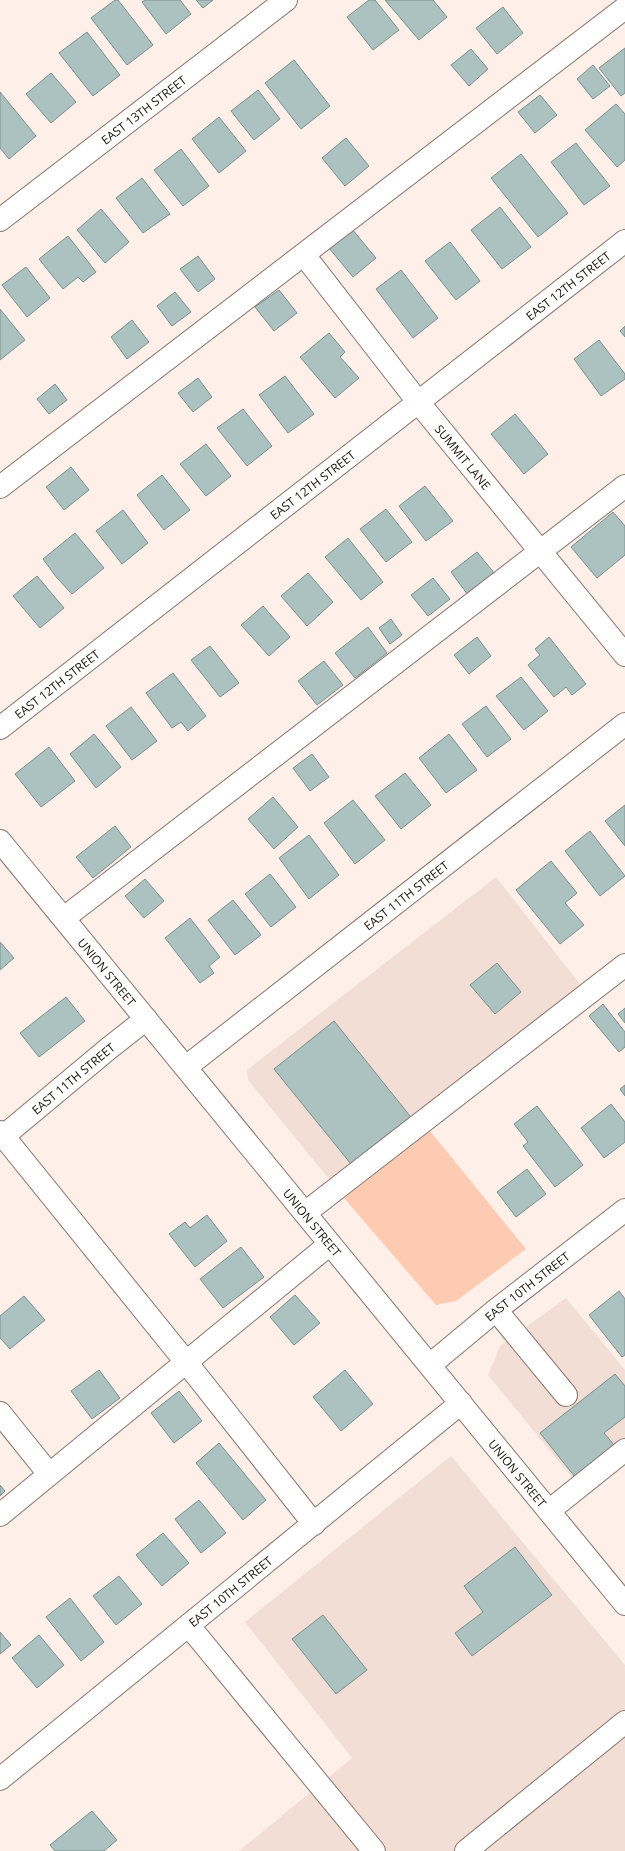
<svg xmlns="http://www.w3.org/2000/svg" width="625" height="1851" font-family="'Open Sans',sans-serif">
	<rect width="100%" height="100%" fill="#feefe8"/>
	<!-- built -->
	<g fill="#f3ded5">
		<path d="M496 877 582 987 333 1184 248 1080 247 1070Z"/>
		<path d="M566 1298 625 1370V1439L574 1480 488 1375 500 1346Z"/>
		<path d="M451 1456 625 1665V1851H239L352 1758 245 1622Z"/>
	</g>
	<!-- green -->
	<path fill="#fdcab2" d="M430 1131 526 1249 456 1301 436 1305 344 1198Z"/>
	<!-- building -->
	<g fill="#acc2c1" stroke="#7a8f8e">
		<path d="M115 0H118L153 45 127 65 91 18Z"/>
		<path d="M145 0H180L191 14 166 34 142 2Z"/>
		<path d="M196 0H213L203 8Z"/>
		<path d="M369 0H375L399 30 373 50 347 17Z"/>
		<path d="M385 0H433L447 17 419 40Z"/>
		<path d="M503 7 523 33 497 54 476 28Z"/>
		<path d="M87 32 120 75 93 96 59 53Z"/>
		<path d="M625 48V93L621 96 599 68Z"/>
		<path d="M471 49 488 69 469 86 451 65Z"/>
		<path d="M294 60 330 106 301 129 265 83Z"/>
		<path d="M593 65 610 86 593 99 577 79Z"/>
		<path d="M51 73 76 102 51 123 26 94Z"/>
		<path d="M258 90 280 119 254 140 231 111Z"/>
		<path d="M0 92 36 136 9 159 0 148Z"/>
		<path d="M540 95 557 115 535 133 518 112Z"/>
		<path d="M616 104 625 114V160L617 167 585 130Z"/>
		<path d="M219 117 246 151 219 173 192 139Z"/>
		<path d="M346 138 369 166 345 186 322 158Z"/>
		<path d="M576 143 610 186 584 205 551 162Z"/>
		<path d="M181 149 209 186 183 206 154 170Z"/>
		<path d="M521 154 568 213 538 237 491 178Z"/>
		<path d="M142 178 170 214 143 233 116 198Z"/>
		<path d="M500 207 531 247 502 269 471 230Z"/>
		<path d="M101 209 129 242 105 263 77 230Z"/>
		<path d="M352 229 376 258 353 277 329 248Z"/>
		<path d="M68 236 96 272 83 282 78 277 63 289 39 259Z"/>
		<path d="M450 242 480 281 456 300 425 261Z"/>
		<path d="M198 256 215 279 198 292 180 269Z"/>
		<path d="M26 267 50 298 27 317 2 285Z"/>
		<path d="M401 270 438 318 413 338 376 289Z"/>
		<path d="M279 290 297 313 274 331 255 307Z"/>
		<path d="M175 292 191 312 172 326 157 306Z"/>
		<path d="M0 309 25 340 0 360Z"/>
		<path d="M132 320 149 342 127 359 111 337Z"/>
		<path d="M625 326V337L620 331Z"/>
		<path d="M329 333 345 352 340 357 359 378 335 398 300 357Z"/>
		<path d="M599 340 625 374V379L601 396 574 359Z"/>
		<path d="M285 376 314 414 288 433 259 395Z"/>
		<path d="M198 378 212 397 193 412 178 393Z"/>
		<path d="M55 384 67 400 49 414 37 399Z"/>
		<path d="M243 409 272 446 247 466 217 428Z"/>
		<path d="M515 414 548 454 524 474 491 434Z"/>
		<path d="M206 444 231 476 206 496 180 464Z"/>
		<path d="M71 467 89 490 64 510 46 487Z"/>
		<path d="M162 475 190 510 164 530 137 495Z"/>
		<path d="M425 486 453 521 426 541 399 506Z"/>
		<path d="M386 509 412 542 386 562 360 529Z"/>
		<path d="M123 510 148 543 122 564 96 531Z"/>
		<path d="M613 512 625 526V555L597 578 571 547Z"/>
		<path d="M75 533 104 568 72 594 57 578 43 559Z"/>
		<path d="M348 538 383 582 361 600 325 557Z"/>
		<path d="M477 552 495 574 468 595 451 572Z"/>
		<path d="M308 573 333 602 307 626 281 596Z"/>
		<path d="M37 576 64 608 40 628 13 596Z"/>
		<path d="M433 578 450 599 428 616 411 595Z"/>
		<path d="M263 606 290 637 269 656 241 625Z"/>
		<path d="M391 619 402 635 390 644 379 628Z"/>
		<path d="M368 627 387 653 355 678 335 653Z"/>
		<path d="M477 637 491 656 469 674 454 655Z"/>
		<path d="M549 637 586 684 572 695 566 687 554 697 528 665 540 655 535 649Z"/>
		<path d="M210 646 239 683 220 697 191 660Z"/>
		<path d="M324 661 343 685 317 705 298 681Z"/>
		<path d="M173 673 206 716 188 731 181 722 172 728 146 693Z"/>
		<path d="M521 677 548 711 524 730 496 696Z"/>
		<path d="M486 706 511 739 487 757 462 724Z"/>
		<path d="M131 707 157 741 132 760 106 726Z"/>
		<path d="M94 734 121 767 96 788 70 754Z"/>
		<path d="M449 734 477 770 446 793 419 758Z"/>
		<path d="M49 747 75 781 41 807 15 774Z"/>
		<path d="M312 754 329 777 310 791 293 768Z"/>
		<path d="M405 773 431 805 401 829 375 796Z"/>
		<path d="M273 797 298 827 274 849 248 819Z"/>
		<path d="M353 800 385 840 355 864 324 823Z"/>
		<path d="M625 805V846L605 821Z"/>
		<path d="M115 826 131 847 93 878 76 857Z"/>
		<path d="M590 831 625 876 600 896 565 851Z"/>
		<path d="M309 835 339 875 309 899 279 858Z"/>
		<path d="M551 861 577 893 565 903 584 925 560 944 516 890Z"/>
		<path d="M270 874 296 907 271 927 245 894Z"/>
		<path d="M145 879 164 901 144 918 125 896Z"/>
		<path d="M233 900 261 935 235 955 208 920Z"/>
		<path d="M190 918 220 957 209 966 214 973 200 983 165 938Z"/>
		<path d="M0 942 14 958 0 970Z"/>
		<path d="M497 963 521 992 495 1014 470 985Z"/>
		<path d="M66 997 85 1021 39 1057 20 1033Z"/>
		<path d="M603 1004 625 1032V1047L619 1052 589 1016Z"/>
		<path d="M625 1008V1023L618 1014Z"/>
		<path d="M334 1021 414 1121 355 1169 274 1069Z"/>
		<path d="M625 1085V1096L620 1089Z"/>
		<path d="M611 1104 625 1122V1142L604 1158 581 1128Z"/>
		<path d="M537 1106 583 1165 555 1187 523 1146 528 1142 514 1124Z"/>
		<path d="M527 1169 546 1194 516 1217 497 1192Z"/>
		<path d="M207 1215 227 1241 195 1267 169 1234 185 1222 190 1228Z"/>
		<path d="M241 1247 264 1277 223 1308 200 1279Z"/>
		<path d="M619 1291 625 1299V1355L622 1357 589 1315Z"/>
		<path d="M295 1295 320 1323 294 1345 270 1317Z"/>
		<path d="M24 1296 45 1320 10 1349 0 1338V1316Z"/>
		<path d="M99 1370 120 1398 92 1419 71 1391Z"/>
		<path d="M345 1370 373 1404 341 1431 313 1397Z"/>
		<path d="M615 1374 625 1386V1417L604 1433 615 1446 575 1477 540 1433Z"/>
		<path d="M179 1391 202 1421 174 1443 151 1413Z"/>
		<path d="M219 1443 266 1500 243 1520 196 1463Z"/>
		<path d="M0 1485 5 1491 0 1496Z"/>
		<path d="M199 1500 226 1533 201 1553 175 1519Z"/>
		<path d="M163 1533 189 1563 162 1586 136 1555Z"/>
		<path d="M515 1547 552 1595 472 1656 455 1633 483 1612 464 1586Z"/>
		<path d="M119 1576 142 1604 116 1625 93 1596Z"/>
		<path d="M70 1598 104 1642 81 1661 46 1617Z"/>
		<path d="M323 1615 367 1670 336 1694 292 1639Z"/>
		<path d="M0 1632 11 1645 0 1654Z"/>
		<path d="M39 1635 64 1665 37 1688 12 1658Z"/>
		<path d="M92 1811 117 1840 104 1851H55L50 1845Z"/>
	</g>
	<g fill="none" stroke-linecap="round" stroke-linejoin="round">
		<!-- minor casing -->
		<g stroke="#85756d" stroke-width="24">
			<g id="minor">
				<path id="s1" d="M0 220 286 0"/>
				<path id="s2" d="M304 255 419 403 625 655"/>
				<path d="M0 487 625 8"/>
				<path id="s3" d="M0 728 625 241"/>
				<path d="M64 918 625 486"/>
				<path id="s4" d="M186 1067 625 724"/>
				<path d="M0 1132 186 1362 314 1524"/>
				<path id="s5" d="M0 1139 108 1049 146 1019"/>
				<path d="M305 1213 625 965"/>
				<path d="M496 1310 566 1395"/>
				<path id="s6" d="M430 1365 496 1310 625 1210"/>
				<path d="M0 1413 49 1474"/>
				<path d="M550 1510 625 1450"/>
				<path d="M0 1515 330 1244"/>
				<path d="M189 1626 374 1851"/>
				<path id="s7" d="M0 1779 461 1403"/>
				<path d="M466 1851 625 1722"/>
			</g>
		</g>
		<!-- major casing -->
		<g stroke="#85756d" stroke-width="24">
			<g id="major">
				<path id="s8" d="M0 841 625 1604"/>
			</g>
		</g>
		<!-- minor -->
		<use href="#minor" stroke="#fff" stroke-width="22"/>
		<!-- major -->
		<use href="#major" stroke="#fff" stroke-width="22"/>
	</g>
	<g text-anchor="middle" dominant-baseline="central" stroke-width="3" stroke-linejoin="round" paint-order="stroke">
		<!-- street labels -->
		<g font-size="12" fill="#18120f" stroke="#fff">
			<text stroke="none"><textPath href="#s1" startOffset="181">EAST 13TH STREET</textPath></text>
			<text stroke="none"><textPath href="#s3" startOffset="720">EAST 12TH STREET</textPath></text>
			<text stroke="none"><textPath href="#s2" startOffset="257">SUMMIT LANE</textPath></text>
			<text stroke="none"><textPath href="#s3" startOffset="396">EAST 12TH STREET</textPath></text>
			<text stroke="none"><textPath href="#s3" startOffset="72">EAST 12TH STREET</textPath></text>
			<text stroke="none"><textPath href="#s4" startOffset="279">EAST 11TH STREET</textPath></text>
			<text stroke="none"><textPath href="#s8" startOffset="169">UNION STREET</textPath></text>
			<text stroke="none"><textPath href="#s5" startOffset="95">EAST 11TH STREET</textPath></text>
			<text stroke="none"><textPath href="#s8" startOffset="493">UNION STREET</textPath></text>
			<text stroke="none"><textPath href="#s6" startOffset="125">EAST 10TH STREET</textPath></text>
			<text stroke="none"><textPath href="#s8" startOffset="817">UNION STREET</textPath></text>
			<text stroke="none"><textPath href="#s7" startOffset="297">EAST 10TH STREET</textPath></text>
		</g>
	</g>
</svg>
